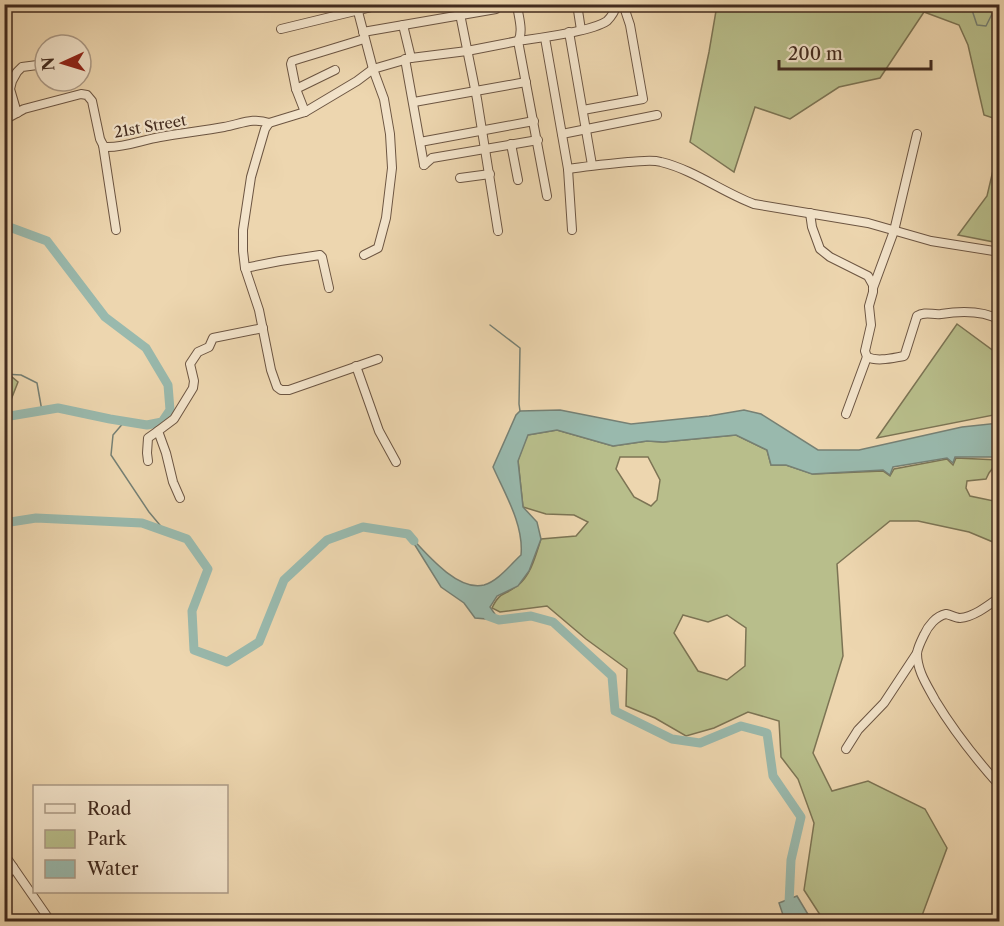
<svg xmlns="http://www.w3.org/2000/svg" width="1004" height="926" font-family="'Libre Caslon Text',serif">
	<rect width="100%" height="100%" fill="#edd6af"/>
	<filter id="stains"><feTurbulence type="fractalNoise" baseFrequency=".00333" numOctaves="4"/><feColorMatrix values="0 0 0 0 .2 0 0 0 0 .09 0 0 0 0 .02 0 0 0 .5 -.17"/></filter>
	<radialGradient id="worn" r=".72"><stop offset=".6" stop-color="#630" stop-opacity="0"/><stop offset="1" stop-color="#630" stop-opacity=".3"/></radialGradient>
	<!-- green -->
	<g fill="#b8be8b" stroke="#7c7454" stroke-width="1.5" fill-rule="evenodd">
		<path d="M717 5H999V120L984 115 968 45 959 25 924 12 880 78 839 87 790 119 755 107 734 172 690 142 709 52Z"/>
		<path d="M999 147V243L958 235 987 196 995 162Z"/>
		<path d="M957 324 999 355V414L877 438Z"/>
		<path d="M5 376 12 377 18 382 9 405 5 407Z"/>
		<path d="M557 430 613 446 647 441 663 442 736 435 767 450 771 465H786L813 474 883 471 890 476 894 469 947 459 953 465 956 458 999 460 989 473 986 479 967 481 966 488 970 496 999 502V536L993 542 969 532 918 521H890L837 564 843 656 813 753 832 791 868 781 925 809 947 848 920 921H824L804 890 814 823 798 779 781 757 779 721 748 712 714 728 686 736 655 718 626 706 627 669 586 639 547 606 500 612 492 608C500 591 504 596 517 586 531 576 536 554 541 539L576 536 588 522 574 515 546 514 523 507 518 460 527 435ZM620 457H648L660 480 657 500 651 506 634 497 616 469ZM683 615 708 622 727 615 746 628 745 666 727 680 698 671 674 633Z"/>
	</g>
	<!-- water -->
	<g fill="#99b9ad" stroke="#768074" stroke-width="1.5">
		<path d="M560 410 631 424 709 416 744 410 761 414 818 450H859L962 427 999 423V457H955L953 463 947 458 893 467 890 475 883 470 812 474 786 465H771L767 450 736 435 663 442 647 441 613 446 557 430 528 435 518 461 523 507 537 522 541 539 529 571 518 586 497 596 490 607 499 620 475 618 464 603 441 587 408 534C424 551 457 592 484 585 498 581 510 565 521 555 524 525 505 494 493 467L516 415 520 411Z"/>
		<path d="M797 896 812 921H785L779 903Z"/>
	</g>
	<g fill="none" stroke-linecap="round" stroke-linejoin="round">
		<!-- stream -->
		<g stroke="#768074" stroke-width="1.5">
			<path d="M970 4 977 25 986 26 992 14 1000 9"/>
			<path d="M490 325 520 348 519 404 520 411"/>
			<path d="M4 374 21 375 37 383 42 411"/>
			<path d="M125 421 113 435 111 455 149 512 164 530"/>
		</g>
		<!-- river -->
		<g stroke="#99b9ad" stroke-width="9">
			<path d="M4 231 12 228 47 241 105 317 146 348 168 385 170 410 162 422 147 425 110 419 58 408 4 417"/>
			<path d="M4 523 36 518 142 523 187 539 208 569 192 611 194 650 227 662 259 642 284 580 327 540 363 527 408 534 414 541"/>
			<path d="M488 616 499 620 531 616 553 622 612 676 615 711 672 739 700 743 741 726 767 733 773 776 801 817 791 860 789 903 801 922"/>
		</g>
		<!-- minor casing -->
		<g stroke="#6c5542" stroke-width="10">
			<g id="minor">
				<path d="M356 4 373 69 384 99 390 134 392 168 386 218 378 248 364 255"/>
				<path d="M458 4 477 99 498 231"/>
				<path d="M577 4 581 30"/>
				<path d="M403 25 411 58"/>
				<path d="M281 29 384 4"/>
				<path d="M363 32 496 9"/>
				<path d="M569 32 592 165"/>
				<path d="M545 38 568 169 572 230"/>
				<path d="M405 59 424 165"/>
				<path d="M81 69 84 70"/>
				<path d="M296 89 335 70"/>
				<path d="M414 102 526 82"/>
				<path d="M583 110 643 99 630 25 623 4"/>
				<path d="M305 112 296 89 291 64 292 61 364 39"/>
				<path d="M17 113 10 89 12 81 17 72 22 67 45 64"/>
				<path d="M4 120 24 109 81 94 87 95 92 101 100 139 103 145 105 147C124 148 142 140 160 137 181 133 203 131 224 127 241 124 253 117 269 123"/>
				<path d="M562 134 657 115"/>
				<path d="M420 142 534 121"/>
				<path d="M511 144 518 180"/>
				<path d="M103 145 116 230"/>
				<path d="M424 165 432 158 538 140"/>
				<path d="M568 169C588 166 608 164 628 162 639 162 650 159 661 162 694 170 722 192 754 204L868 223 931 241 1000 252"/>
				<path d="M460 178 490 174"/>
				<path d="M547 196 518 41C538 38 591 32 607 21 612 16 615 11 617 4"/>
				<path d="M810 213 812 227 820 249 830 257 868 276 873 285V292L869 306 871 325 865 351 867 357 846 414"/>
				<path d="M245 268 280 261 320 255 322 257 329 288"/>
				<path d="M873 288 894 231 917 134"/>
				<path d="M867 357C878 362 892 358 904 356L905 354 917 316C925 311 932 315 941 314 960 311 982 310 1000 320"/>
				<path d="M378 359 289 390H281L277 387 271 370 259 310 245 268 243 251V230L251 177 265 129 269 123 305 112 357 81 373 69 411 58 467 51 518 41C524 31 518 16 517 4"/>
				<path d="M356 366 379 431 396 462"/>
				<path d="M148 461 147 453 148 438 158 431"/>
				<path d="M180 498 173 482 166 453 158 431 174 419 193 388 194 381 190 364 198 352 209 347 213 338 263 328"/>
				<path d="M1000 597C989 605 974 617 960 618 956 618 951 615 946 614 936 616 928 626 924 635 921 641 918 647 917 653 917 671 927 685 935 700 955 733 974 757 1000 786"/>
				<path d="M846 749 858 730 884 703 917 653"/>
				<path d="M4 854 51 922"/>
				<path d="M4 909C9 894 1 879 13 867"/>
			</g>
		</g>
		<!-- minor -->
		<use href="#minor" stroke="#f3e4cb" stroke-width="8"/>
	</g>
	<g text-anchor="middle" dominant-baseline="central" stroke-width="4.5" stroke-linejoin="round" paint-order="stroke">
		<!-- street labels -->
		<g font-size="15" fill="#412a1e" stroke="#f3e4cb">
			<text transform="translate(150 126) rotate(-10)">21st Street</text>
		</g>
	</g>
	<!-- margin -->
	<rect width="1004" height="926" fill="none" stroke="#edd6af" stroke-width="24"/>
	<rect x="6" y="6" width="992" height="914" fill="none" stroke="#412a1e" stroke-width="3"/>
	<rect x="12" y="12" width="980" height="902" fill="none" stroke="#412a1e" stroke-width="1.5"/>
	<!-- legend -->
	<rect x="33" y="785" width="195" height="108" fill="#f3e4cb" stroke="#ac9a86" stroke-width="1.5"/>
	<rect x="45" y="804" width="30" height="9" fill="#f3e4cb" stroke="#ac9a86" stroke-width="1.5"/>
	<text x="87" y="815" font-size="18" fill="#412a1e">Road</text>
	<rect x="45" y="830" width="30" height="18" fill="#b8be8b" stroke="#ac9a86" stroke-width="1.5"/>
	<text x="87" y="845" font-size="18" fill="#412a1e">Park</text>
	<rect x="45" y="860" width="30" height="18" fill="#99b9ad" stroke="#ac9a86" stroke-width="1.5"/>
	<text x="87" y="875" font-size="18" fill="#412a1e">Water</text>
	<!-- north arrow -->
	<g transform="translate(63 63) rotate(266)"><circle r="28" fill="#f3e4cb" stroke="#ac9a86" stroke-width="1.5"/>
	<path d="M0-4.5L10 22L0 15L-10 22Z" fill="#8f2418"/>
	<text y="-9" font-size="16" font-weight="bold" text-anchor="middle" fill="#412a1e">N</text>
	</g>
	<!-- scale -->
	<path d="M779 60v9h152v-9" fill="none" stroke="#412a1e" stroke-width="3"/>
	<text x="788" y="60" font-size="18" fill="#412a1e" stroke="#f3e4cb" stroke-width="4.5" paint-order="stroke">200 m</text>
	<rect width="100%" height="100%" filter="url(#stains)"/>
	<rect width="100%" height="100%" fill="url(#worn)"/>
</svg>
